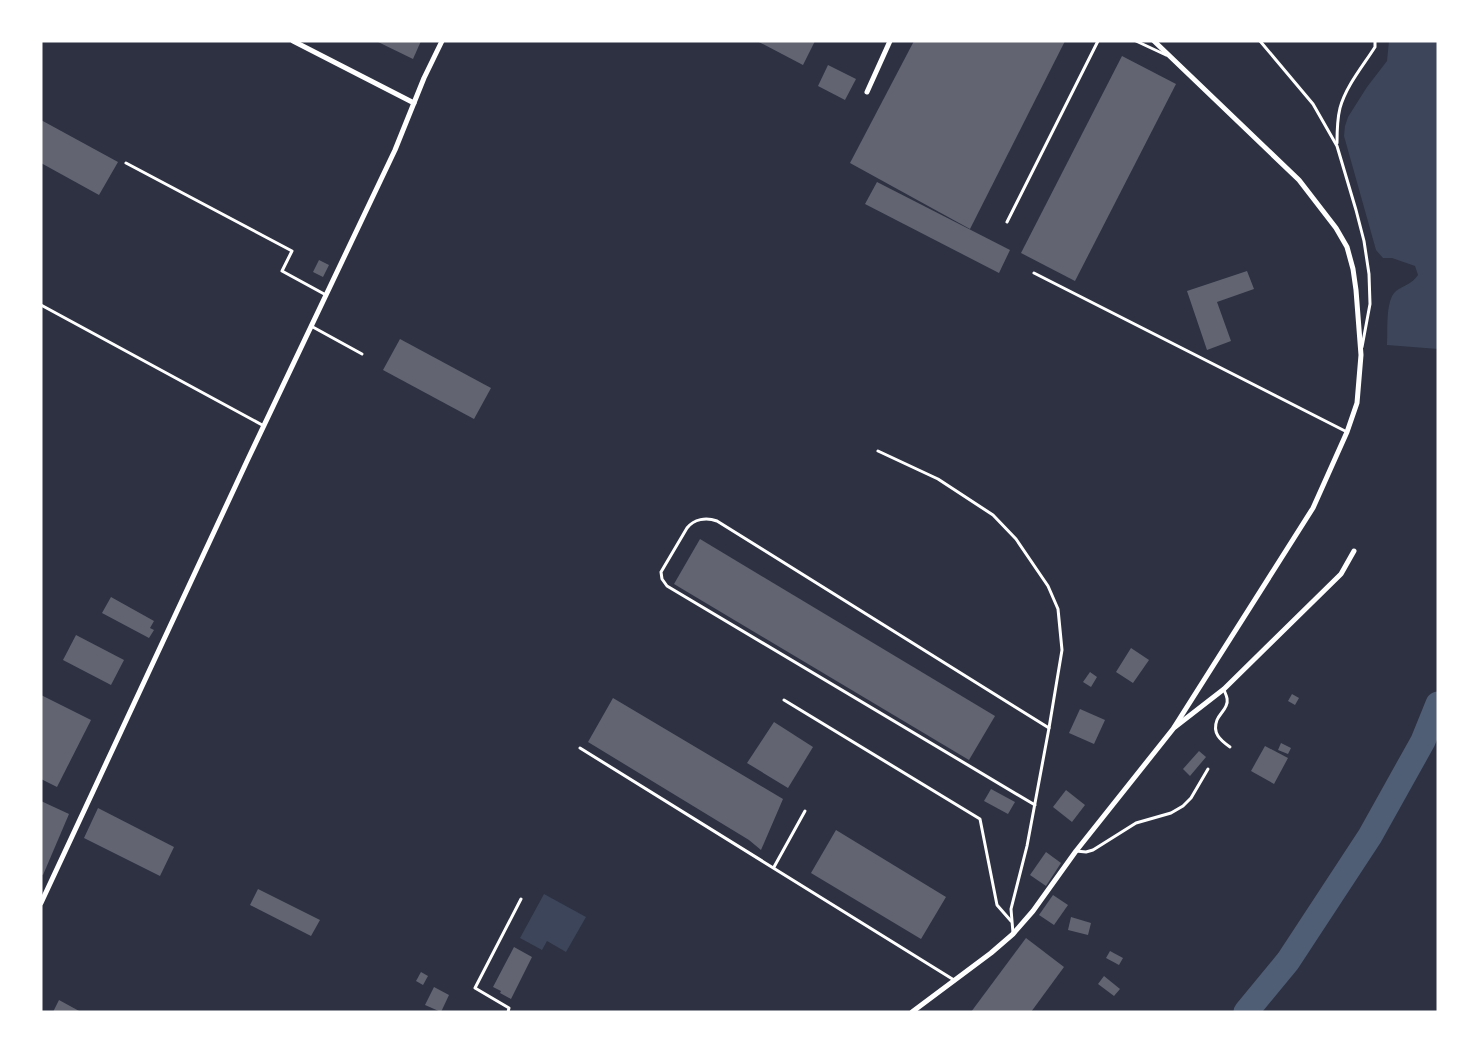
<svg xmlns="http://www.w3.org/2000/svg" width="1479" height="1053" viewBox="0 0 1479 1053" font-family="'Sofia Sans Condensed',sans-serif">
<rect width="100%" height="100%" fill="#2d3142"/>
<g fill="#3c4559">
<path d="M1389 41H1438V349L1387 345C1388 331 1385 300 1396 291 1404 285 1412 284 1418 275L1415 266 1392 258H1383L1376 250 1344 136 1345 126 1348 117 1367 87 1387 61Z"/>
<polygon points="544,894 586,917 566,952 547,941 542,950 520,938"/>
</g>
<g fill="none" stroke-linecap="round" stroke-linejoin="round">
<polyline stroke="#4f5d75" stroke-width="25" points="1246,1012 1288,961 1370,836 1423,741 1438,704"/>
</g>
<g fill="#626471">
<polygon points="376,41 421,41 413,59"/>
<polygon points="757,41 815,41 803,65"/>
<polygon points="914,41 1065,41 970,229 850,163"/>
<polygon points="1122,56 1176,84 1075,281 1021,253"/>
<polygon points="828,65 856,79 845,100 818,86"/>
<polygon points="41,120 118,162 99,195 41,163"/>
<polygon points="877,182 1010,250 999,273 865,204"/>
<polygon points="319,260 329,265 323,277 313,272"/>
<polygon points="1247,271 1254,289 1217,302 1231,341 1207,350 1187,291"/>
<polygon points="400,339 491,388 474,419 383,370"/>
<polygon points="700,539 995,716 969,760 674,584"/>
<polygon points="111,597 154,621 150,628 154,630 149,638 102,613"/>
<polygon points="76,635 124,660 111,685 63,660"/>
<polygon points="1131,648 1149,660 1133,683 1116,672"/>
<polygon points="1090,672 1097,677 1091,687 1083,682"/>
<polygon points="1292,694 1299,698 1295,705 1288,701"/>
<polygon points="41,695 91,720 57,787 41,779"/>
<polygon points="613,698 783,799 761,850 749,840 588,742"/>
<polygon points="1080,709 1105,720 1094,744 1069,733"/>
<polygon points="774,722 813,747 788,788 747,763"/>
<polygon points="1281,743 1291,748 1288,754 1278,750"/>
<polygon points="1265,746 1288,758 1274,784 1251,771"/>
<polygon points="1199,751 1206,757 1190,776 1183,769"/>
<polygon points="991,789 1015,802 1008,814 984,801"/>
<polygon points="1066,790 1085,805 1072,822 1053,807"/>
<polygon points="41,801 69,814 43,875 41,874"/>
<polygon points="98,808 174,847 160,876 84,838"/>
<polygon points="836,830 946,897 921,939 811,873"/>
<polygon points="1046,852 1061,863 1046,886 1030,875"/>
<polygon points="258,889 320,920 311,936 250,905"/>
<polygon points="1053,895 1068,905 1054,925 1039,915"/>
<polygon points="1071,917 1091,923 1088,935 1068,930"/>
<polygon points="1026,938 1064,967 1031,1012 971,1012"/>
<polygon points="514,947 532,957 511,999 500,993 501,991 493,987"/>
<polygon points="1110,951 1123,958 1119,965 1106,958"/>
<polygon points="421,972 428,976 423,985 416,981"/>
<polygon points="1104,976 1120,989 1114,996 1098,984"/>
<polygon points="434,987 449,995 441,1012 425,1005"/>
<polygon points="59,1000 81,1012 53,1012"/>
</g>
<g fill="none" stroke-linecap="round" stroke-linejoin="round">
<g stroke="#fff" stroke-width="3">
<polyline points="1136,41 1166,55"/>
<polyline points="1260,41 1313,104 1337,146 1356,210 1364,241 1369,274 1370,304 1362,347"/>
<path d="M1337 143C1337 132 1337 120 1340 108 1346 86 1363 66 1375 47V41"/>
<polyline points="126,163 292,251 282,271 326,295"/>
<polyline points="1007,222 1098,41"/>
<polyline points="1034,273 1347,432"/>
<polyline points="41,305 264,426"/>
<polyline points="311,326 362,354"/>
<polyline points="878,451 938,479 993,515 1016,539 1048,586 1058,609 1062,650 1049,728"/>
<path d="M1224 690C1226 695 1229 700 1226 706 1224 711 1219 715 1217 720 1212 733 1220 740 1230 747"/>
<polyline points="784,700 980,819 997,905 1011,921"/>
<polyline points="580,748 954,980"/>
<polyline points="1076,851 1086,852 1093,850 1136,823 1171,813 1183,806 1191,798 1208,769"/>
<polyline points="774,867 805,811"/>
<path d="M1013 933 1011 909 1027 846 1049 728 717 521C706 517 694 519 687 528L661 572 662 579 667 586 1035 805"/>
<polyline points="508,1012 509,1008 475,988 521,899"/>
</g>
<g stroke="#fff" stroke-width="5">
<polyline points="293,41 414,103"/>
<polyline points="867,92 890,41"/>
<polyline points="1175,727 1224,689 1341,574 1354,551"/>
<polyline points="41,903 248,459 395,150 424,78 442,41"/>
<polyline points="912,1012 991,953 1013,934 1033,911 1076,851 1173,729 1313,508 1347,432 1357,403 1361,355 1356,290 1353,269 1347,247 1336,228 1299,180 1154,41"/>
</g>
</g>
<rect width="1479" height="1053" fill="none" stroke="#ffffff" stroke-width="85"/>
</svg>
